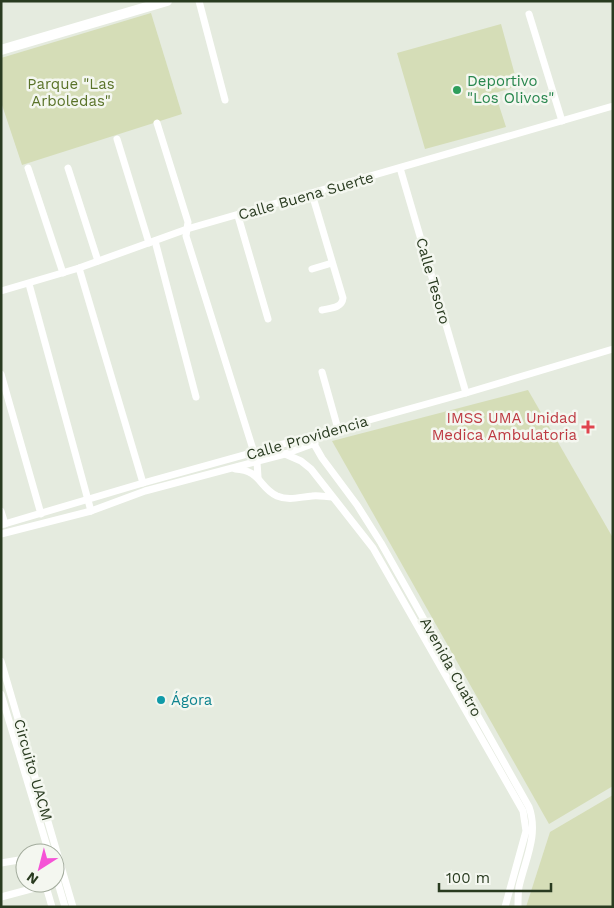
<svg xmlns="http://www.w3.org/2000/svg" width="614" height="908" viewBox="0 0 614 908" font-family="'Work Sans',sans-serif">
<rect width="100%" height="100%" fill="#e5ebdf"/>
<g fill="#d5ddb7">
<polygon points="151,13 182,114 22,165 1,102 1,58"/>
<polygon points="501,24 518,86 495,93 506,127 425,149 397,53"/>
<polygon points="528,390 613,538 613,786 549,824 332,441"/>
<polygon points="613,795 613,907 526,907 550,832"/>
</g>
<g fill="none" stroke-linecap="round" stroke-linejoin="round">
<g stroke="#fff" stroke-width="7">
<polyline points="199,1 225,100"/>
<polyline points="529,14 562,121"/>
<polyline points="157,123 188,222 186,236 257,462 258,477"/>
<polyline points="117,139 149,243"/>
<polyline points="28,168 63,273"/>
<polyline points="68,168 98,261"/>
<polyline points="400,168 466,393"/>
<path d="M312 194 343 298C342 308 331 308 322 310"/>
<polyline points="238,216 268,319"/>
<polyline points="155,241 196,397"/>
<polyline points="79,268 143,483"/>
<polyline points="312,269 332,263"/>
<polyline points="29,284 91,511"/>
<polyline points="1,291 79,268 187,229 613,106"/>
<polyline points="322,372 338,429"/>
<polyline points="1,374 41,514"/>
<path d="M310 437 322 458 357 505 381 543 529 807C539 835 525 860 519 887 518 893 518 900 518 907"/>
<polyline points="285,454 301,461 311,469 373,548 523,811 526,831 505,907"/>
<path d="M235 469C261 470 259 488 277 496 289 501 300 497 312 496 319 495 326 497 332 497"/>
<polyline points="1,511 5,524"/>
<polyline points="1,525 143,483 466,393 613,349"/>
<polyline points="1,534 91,511 145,491 285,454 315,443"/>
<polyline points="1,661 73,907"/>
<polyline points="1,694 49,853"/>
<polyline points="1,863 25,859"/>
<polyline points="55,873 65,907"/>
<polyline points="45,883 52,907"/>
<polyline points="1,897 46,885"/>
</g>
<polyline stroke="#fff" stroke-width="10" points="1,50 167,1"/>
</g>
<circle fill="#2e9e5b" stroke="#f4f7f0" stroke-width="2" cx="457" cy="90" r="5"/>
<path fill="#e0444e" stroke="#f4f7f0" stroke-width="2" d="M585.5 419.5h5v5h5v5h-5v5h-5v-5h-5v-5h5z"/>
<circle fill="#0f9aa8" stroke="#f4f7f0" stroke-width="2" cx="161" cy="700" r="5"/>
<g text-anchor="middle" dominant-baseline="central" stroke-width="5" stroke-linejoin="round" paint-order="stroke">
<g font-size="15" fill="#27864d" stroke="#f4f7f0" text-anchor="start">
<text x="467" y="81">Deportivo<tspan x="467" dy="17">"Los Olivos"</tspan></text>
</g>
<g font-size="15" fill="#5a7329" stroke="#f4f7f0">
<text x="71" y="84">Parque "Las<tspan x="71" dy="17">Arboledas"</tspan></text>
</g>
<g font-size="15" fill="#293b20" stroke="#f4f7f0">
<text transform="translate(306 196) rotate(-16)">Calle Buena Suerte</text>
<text transform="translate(433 281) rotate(74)">Calle Tesoro</text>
<text transform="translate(307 438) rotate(-16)">Calle Providencia</text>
<text transform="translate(451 667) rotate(61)">Avenida Cuatro</text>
<text transform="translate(33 770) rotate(74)">Circuito UACM</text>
</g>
<g font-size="15" fill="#be3a42" stroke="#f4f7f0" text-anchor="end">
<text x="577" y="418">IMSS UMA Unidad<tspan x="577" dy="17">Medica Ambulatoria</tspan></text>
</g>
<g font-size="15" fill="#0d838f" stroke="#f4f7f0" text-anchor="start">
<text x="171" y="700">Ágora</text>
</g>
</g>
<rect width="614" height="908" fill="none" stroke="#293b20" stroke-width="5"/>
<g transform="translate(40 868) rotate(216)"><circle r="24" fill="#f4f7f0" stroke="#a3ac9d"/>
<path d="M0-4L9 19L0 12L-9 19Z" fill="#f553d6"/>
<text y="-8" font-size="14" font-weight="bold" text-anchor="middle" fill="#293b20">N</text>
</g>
<path d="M439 883v8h112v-8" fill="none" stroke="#293b20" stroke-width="2.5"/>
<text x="446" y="883" font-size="15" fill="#293b20" stroke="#f4f7f0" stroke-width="4" paint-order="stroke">100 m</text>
</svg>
